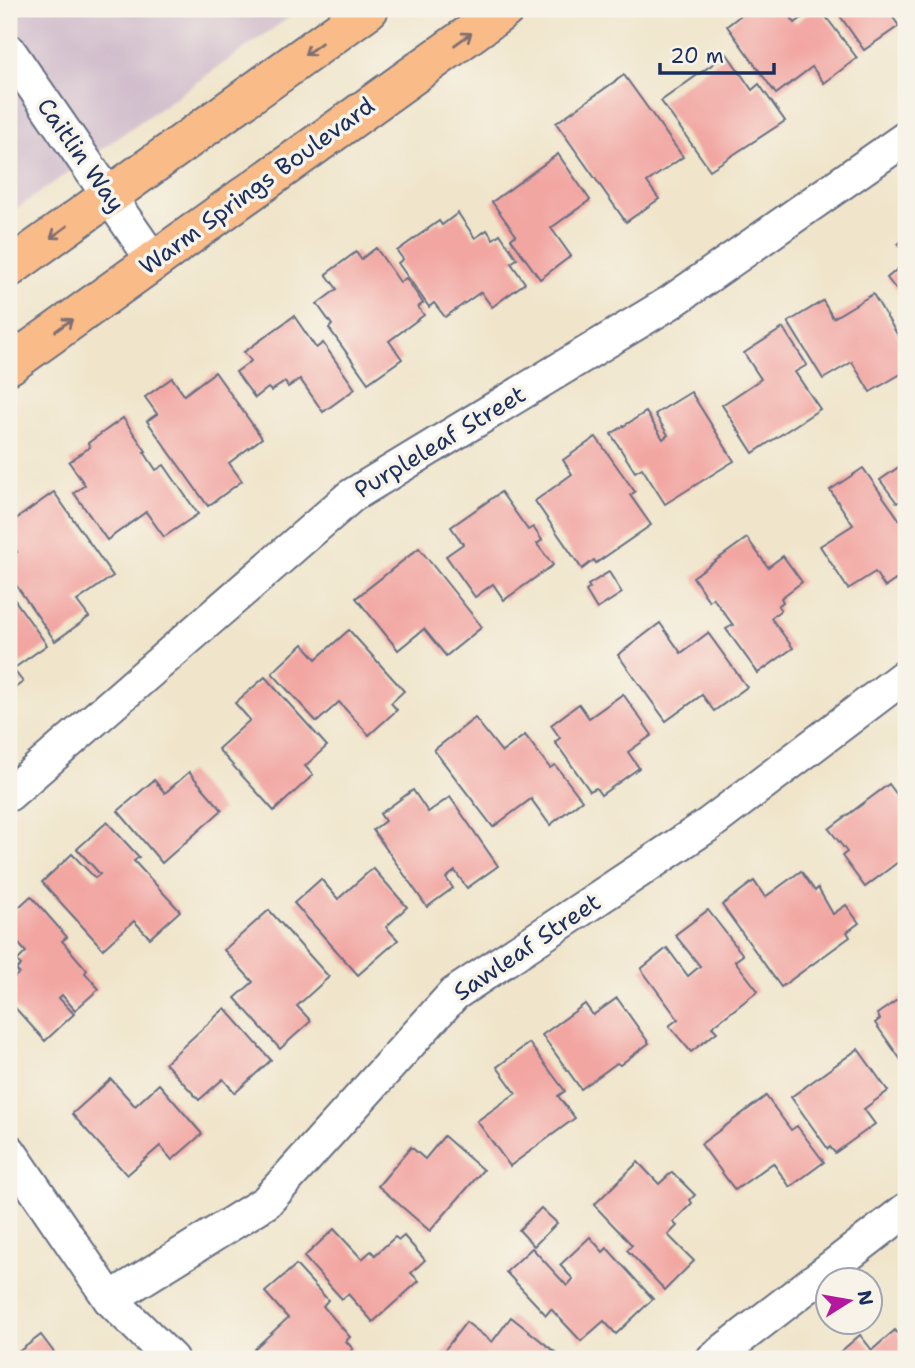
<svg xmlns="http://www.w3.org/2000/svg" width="915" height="1368" viewBox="0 0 915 1368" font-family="'Shantell Sans',sans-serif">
<rect width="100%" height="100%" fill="#f7f3e8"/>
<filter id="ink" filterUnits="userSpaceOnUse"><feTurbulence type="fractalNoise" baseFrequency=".0143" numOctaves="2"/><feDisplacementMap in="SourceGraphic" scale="14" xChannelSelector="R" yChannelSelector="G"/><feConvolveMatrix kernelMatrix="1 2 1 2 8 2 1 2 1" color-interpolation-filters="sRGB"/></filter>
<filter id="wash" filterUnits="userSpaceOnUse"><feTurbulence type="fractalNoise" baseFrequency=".00686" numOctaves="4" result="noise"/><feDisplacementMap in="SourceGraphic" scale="28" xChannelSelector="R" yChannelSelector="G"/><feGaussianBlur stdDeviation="1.57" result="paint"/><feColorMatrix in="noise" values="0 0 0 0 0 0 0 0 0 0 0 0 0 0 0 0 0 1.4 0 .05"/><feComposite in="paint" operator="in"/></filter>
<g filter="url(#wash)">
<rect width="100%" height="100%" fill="#f0e5cb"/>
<polygon fill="#d1bdcc" points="9,9 301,9 9,214"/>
<g id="blocks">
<g fill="#f2a6a2">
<polygon points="737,9 785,9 795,23 814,9 820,9 857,58 824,83 812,67 776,94 727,26 741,15"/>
<polygon points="844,9 887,9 899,26 864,50 838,13"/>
<polygon points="727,54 752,90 759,84 785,121 710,170 661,101"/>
<polygon points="624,75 683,157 647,182 659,199 626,222 556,123"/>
<polygon points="558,154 590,200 551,228 571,256 540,279 511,239 516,235 492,202"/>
<polygon points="458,213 475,238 487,230 493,239 500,234 517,259 511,263 525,283 492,307 481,292 445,317 434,303 429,307 398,263 403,259 397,251 439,221 442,225"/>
<polygon points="906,237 906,254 898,244"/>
<polygon points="376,248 400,282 406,278 423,303 418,307 424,315 389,341 402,359 368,383 329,328 332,325 317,304 337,289 326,274 356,252 361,259"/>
<polygon points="906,262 906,302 887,278"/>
<polygon points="873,294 906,349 906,371 870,392 852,362 823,379 788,322 823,301 833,318"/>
<polygon points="294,316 316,348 323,343 355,389 323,412 300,379 288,387 285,382 271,391 268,388 255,398 236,372 251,361 244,352"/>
<polygon points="783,328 807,365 795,372 820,409 753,453 722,405 761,379 744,353"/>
<polygon points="215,372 262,438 229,463 242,481 208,506 147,421 157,414 145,397 172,378 184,395"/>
<polygon points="691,392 734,461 665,504 642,468 635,472 611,434 646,412 663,439 668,435 655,414"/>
<polygon points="123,418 146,451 144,452 156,470 164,465 198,514 164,537 146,512 107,540 74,493 85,485 69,462 90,447 88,443"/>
<polygon points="596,437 635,492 630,495 651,525 596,563 594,560 582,569 535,501 572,474 563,460"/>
<polygon points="906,462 906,497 897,503 880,480"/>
<polygon points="863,468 906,529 906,573 885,587 875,572 848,589 820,546 853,525 830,490"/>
<polygon points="54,492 113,576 77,601 89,617 55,641 9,575 9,557 17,552 9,539 9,524"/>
<polygon points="501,492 528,530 533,527 542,540 537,544 553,565 504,600 493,584 475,597 446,556 463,544 451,527"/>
<polygon points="747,538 768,567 783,556 802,582 781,598 783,602 778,606 781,610 771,618 793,648 758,673 726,629 733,625 713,598 709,601 693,577"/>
<polygon points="419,548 482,627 446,656 424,629 398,650 356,598"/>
<polygon points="609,572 622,593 597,609 586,591 590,588 588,585"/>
<polygon points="9,592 47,645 13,669 23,682 9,692"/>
<polygon points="660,623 681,653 708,633 747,687 714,711 702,695 666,721 618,655"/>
<polygon points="349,630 404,691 391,703 397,710 369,735 339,702 317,722 272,673 303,644 316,659"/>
<polygon points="265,677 327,746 305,766 313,775 274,811 218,749 250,720 235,703"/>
<polygon points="623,694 652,735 628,752 639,768 601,795 596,788 590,791 555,742 560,738 551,725 579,704 589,718"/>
<polygon points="475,718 502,752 525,735 550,768 555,765 582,800 550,825 531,799 493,827 434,750"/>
<polygon points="189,772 222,810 162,863 118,811 154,780 165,793"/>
<polygon points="889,784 906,807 906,856 865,887 842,856 847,852 829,829"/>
<polygon points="413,790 428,812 450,797 498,866 467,888 455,871 446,878 453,888 427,907 373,830 385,821 380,814"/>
<polygon points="107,822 139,857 134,861 180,911 150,938 134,921 103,949 42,882 72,854 95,878 100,874 77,849"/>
<polygon points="373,868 407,907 386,927 398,940 358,975 294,903 321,879 338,899"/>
<polygon points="801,871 815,891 818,888 833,914 846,905 859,923 847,932 850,937 781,987 722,905 754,881 765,897"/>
<polygon points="31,896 67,937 62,941 87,970 85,973 99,989 75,1010 62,995 59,998 74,1014 45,1041 9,1001 9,982 19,973 16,970 21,965 17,961 26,952 9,933 9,916"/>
<polygon points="269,910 329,977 297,1006 311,1021 280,1049 235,998 253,982 224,950"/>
<polygon points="708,910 743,955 735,961 758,991 712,1027 717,1032 691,1052 669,1026 678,1019 641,969 667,948 688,976 700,966 675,935"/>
<polygon points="906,994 906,1067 875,1023 880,1019 877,1014"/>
<polygon points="617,998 649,1043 620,1065 617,1063 581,1089 542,1035 585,1004 593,1015"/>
<polygon points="225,1008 271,1060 235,1093 223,1079 199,1100 165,1063"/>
<polygon points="529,1043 565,1091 558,1096 575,1118 510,1166 477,1121 516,1093 497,1067"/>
<polygon points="858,1049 888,1091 864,1109 875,1124 835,1153 830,1147 828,1149 791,1097"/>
<polygon points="111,1079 135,1106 159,1084 202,1134 172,1160 160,1146 127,1175 72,1114"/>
<polygon points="766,1096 791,1130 797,1126 824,1162 790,1187 773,1163 735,1190 701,1144"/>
<polygon points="444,1136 483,1170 430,1231 378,1186 411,1147 425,1159"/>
<polygon points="638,1162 659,1184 672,1172 695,1195 690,1200 692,1203 673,1222 677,1226 668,1235 694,1261 665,1290 627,1250 632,1245 594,1205"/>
<polygon points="541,1208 557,1223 534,1246 519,1230"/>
<polygon points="334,1229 362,1259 371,1251 375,1255 395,1237 399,1240 404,1236 425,1260 411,1273 419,1281 373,1322 348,1294 342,1299 304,1257"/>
<polygon points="590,1237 603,1252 607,1248 653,1299 616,1334 604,1321 581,1341 551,1309 546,1315 506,1272 532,1248 567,1286 573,1279 560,1265"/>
<polygon points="296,1265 328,1300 323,1306 350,1337 346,1341 353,1349 342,1359 339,1359 333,1353 326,1359 263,1359 254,1349 288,1318 265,1292"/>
<polygon points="511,1317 555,1352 549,1359 438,1359 466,1322 492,1342"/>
<polygon points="895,1330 906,1343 906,1359 832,1359 860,1335 872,1350"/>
<polygon points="41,1335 59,1359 9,1359"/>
</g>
</g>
</g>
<g filter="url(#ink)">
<use href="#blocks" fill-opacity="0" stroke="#666f84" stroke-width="2"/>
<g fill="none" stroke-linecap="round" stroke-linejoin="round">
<defs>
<g id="minor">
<polyline points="9,51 153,260"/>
<polyline points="9,794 351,496 671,302 906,138"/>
<polyline points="9,1151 110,1299 171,1359"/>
<polyline points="110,1299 266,1202 454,994 708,825 906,675"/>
<polyline points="713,1359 906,1210"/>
</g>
<g id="primary">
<polyline points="9,268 369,9"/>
<polyline points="9,365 505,9"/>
</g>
</defs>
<use href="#minor" stroke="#666f84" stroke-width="37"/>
<use href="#primary" stroke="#666f84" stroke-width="42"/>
<use href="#minor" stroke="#fff" stroke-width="33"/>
<use href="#primary" stroke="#f9bc89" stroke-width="38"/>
</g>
<defs><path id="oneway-shaft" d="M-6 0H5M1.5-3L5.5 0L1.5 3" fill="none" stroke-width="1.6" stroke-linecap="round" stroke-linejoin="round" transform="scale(1.75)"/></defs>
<g stroke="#7f6e71">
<use href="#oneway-shaft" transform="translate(463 39) rotate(-36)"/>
<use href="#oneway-shaft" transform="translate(313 49) rotate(144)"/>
<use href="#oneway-shaft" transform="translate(59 232) rotate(144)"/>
<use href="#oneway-shaft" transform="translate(64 325) rotate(-36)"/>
</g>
</g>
<g text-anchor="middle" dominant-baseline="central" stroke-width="7" stroke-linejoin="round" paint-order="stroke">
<g font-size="24" fill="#1b2f5e" stroke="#f7f3e8">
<text transform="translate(81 155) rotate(55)">Caitlin Way</text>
<text transform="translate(257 186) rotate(-36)">Warm Springs Boulevard</text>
<text transform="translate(440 442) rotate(-31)">Purpleleaf Street</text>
<text transform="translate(527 947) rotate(-34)">Sawleaf Street</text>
</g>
</g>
<rect width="915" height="1368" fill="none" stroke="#f7f3e8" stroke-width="35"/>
<g transform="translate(849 1301) rotate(79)"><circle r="33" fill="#f7f3e8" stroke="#9fa5b1" stroke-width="2"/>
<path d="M0-5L12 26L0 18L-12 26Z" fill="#b5179e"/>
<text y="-10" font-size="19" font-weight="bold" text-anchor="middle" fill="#1b2f5e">N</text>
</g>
<path d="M660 63v10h114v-10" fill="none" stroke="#1b2f5e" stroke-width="3.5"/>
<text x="670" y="63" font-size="21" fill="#1b2f5e" stroke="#f7f3e8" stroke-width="5" paint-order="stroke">20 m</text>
</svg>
